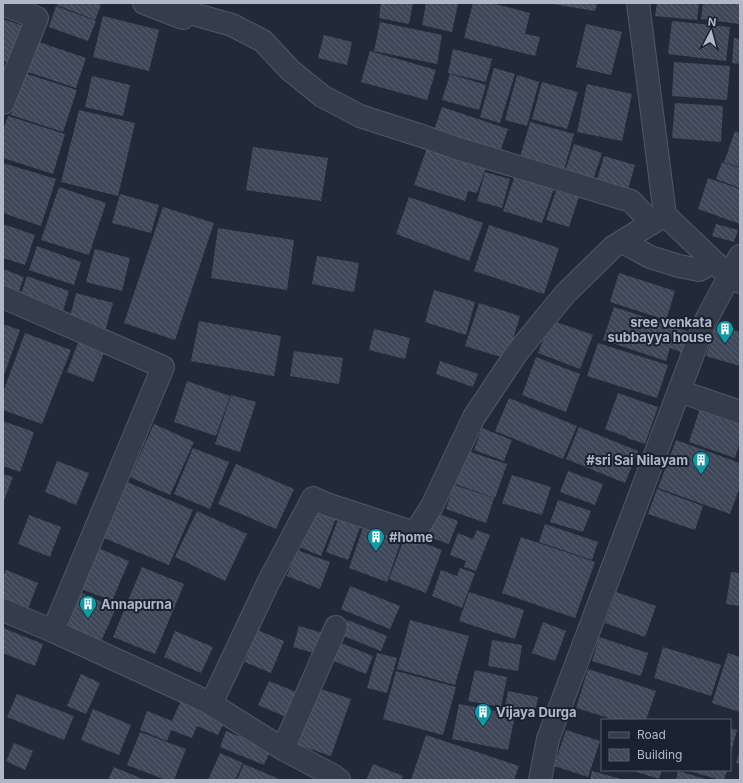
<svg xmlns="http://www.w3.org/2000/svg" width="743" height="783" viewBox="0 0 743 783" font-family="Inter,sans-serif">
<defs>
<pattern id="building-back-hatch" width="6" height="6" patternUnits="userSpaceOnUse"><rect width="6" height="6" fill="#3e4859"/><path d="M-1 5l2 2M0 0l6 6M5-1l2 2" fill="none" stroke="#58606f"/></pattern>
</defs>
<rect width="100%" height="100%" fill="#222a3a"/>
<g fill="url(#building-back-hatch)">
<polygon points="58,3 96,3 101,5 95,20 57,5"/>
<polygon points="381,3 413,3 409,24 379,18"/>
<polygon points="426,3 458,4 452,32 422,25"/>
<polygon points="473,3 491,3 530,13 525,34 540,37 535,56 464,38"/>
<polygon points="553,3 597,3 595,11 553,4"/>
<polygon points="657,3 699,3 697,20 655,16"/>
<polygon points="703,3 740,3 740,24 701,19"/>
<polygon points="56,6 96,21 88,41 49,27"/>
<polygon points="103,16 159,30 149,71 93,57"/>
<polygon points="3,19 23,26 10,63 3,61"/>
<polygon points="672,21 730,27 726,61 668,54"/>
<polygon points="380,22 442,35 437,64 374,51"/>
<polygon points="586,24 622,32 611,75 576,67"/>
<polygon points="324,35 352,42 347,65 318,58"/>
<polygon points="734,38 740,39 740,64 732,63"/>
<polygon points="39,42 86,58 76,88 28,72"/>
<polygon points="453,49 492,59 486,82 448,73"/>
<polygon points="370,51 436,70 427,100 361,82"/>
<polygon points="674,62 730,66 727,100 672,96"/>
<polygon points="494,68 515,74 500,123 480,117"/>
<polygon points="24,73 77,90 63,132 11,115"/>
<polygon points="450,74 486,85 479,110 442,100"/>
<polygon points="517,75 539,82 527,126 505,120"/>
<polygon points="92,76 130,85 123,116 85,107"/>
<polygon points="542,82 578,92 567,129 532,119"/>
<polygon points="587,84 632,94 622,141 577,132"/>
<polygon points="675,103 723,106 721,142 672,138"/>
<polygon points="442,107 508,129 499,155 433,133"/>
<polygon points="79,110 135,123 118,196 61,182"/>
<polygon points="8,116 65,134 53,174 3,158 3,130"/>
<polygon points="530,122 574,134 564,170 520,157"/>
<polygon points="735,131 740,133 740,167 724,162"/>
<polygon points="574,144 602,153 593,180 565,171"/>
<polygon points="428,145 487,165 477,193 468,191 465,201 414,185"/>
<polygon points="253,147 328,158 321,201 246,190"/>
<polygon points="604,156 635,165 626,196 595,186"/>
<polygon points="722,162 740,168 740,188 716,179"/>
<polygon points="3,163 56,179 41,226 3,213"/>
<polygon points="485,172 510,179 502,208 477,201"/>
<polygon points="515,175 554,188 542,223 503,211"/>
<polygon points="708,178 740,189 740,224 698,209"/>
<polygon points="59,187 106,203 89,255 41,240"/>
<polygon points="556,191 579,197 569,227 546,220"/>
<polygon points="120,194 159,205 151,233 112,223"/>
<polygon points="409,197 483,223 469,261 396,234"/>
<polygon points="163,207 214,223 175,340 124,323"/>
<polygon points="3,224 35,235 25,265 3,258"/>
<polygon points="716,224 738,230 734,242 712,236"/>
<polygon points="489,225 559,248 544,294 474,271"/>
<polygon points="218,228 294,240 287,290 211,278"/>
<polygon points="37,246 81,262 74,285 29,270"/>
<polygon points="95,249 130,258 122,291 86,282"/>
<polygon points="317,256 359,263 354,292 312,284"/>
<polygon points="3,269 24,277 17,297 3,292"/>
<polygon points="619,273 675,291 666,320 610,302"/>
<polygon points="27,276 69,291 62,314 19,300"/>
<polygon points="434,290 475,302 466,335 425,322"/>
<polygon points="76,293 113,303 105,331 69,321"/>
<polygon points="479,303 520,316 507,359 465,346"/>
<polygon points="614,307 690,332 683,353 670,348 666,361 603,340"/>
<polygon points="551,320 593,335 580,369 538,353"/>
<polygon points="199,321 281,336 274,376 191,361"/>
<polygon points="3,324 20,330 3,378"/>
<polygon points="716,324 740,332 740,366 706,356"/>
<polygon points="374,329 410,338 405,359 369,350"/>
<polygon points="25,333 71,350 42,424 3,410 3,392"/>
<polygon points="79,340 105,350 93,382 67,372"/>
<polygon points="598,343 668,365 657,398 587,376"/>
<polygon points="294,351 343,358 339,384 290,376"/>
<polygon points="536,357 580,374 566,412 522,395"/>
<polygon points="440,361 478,374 473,387 436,374"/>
<polygon points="187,381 230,396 216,436 174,422"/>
<polygon points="618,393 658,407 645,444 627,438 638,410 627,437 605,429"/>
<polygon points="231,395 256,402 240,452 215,444"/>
<polygon points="509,398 577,426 563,459 495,431"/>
<polygon points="701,405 740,418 740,442 735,458 689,442"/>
<polygon points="3,421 34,432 20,472 3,466"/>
<polygon points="154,424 194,442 170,495 130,477"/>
<polygon points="579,427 638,451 625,483 566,459"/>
<polygon points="482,428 512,440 504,461 474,450"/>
<polygon points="676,440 740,463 740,487 730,514 658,488"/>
<polygon points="193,448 229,462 210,509 174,494"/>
<polygon points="467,451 507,464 495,498 455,484"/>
<polygon points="57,461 89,473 76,505 45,492"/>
<polygon points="236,464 294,489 276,529 218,504"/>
<polygon points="568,471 603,484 595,505 560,492"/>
<polygon points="3,474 13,477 3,503"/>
<polygon points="512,475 551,487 542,515 502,503"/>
<polygon points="127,482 193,510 169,565 104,538"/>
<polygon points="454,485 494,498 486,523 446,509"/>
<polygon points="657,489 703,506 695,530 648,514"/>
<polygon points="558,500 591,511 583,532 550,522"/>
<polygon points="314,504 338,513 321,556 297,546"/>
<polygon points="197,511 247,534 225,581 175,557"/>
<polygon points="434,512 458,521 449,544 426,536"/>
<polygon points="340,514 362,522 348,560 326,552"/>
<polygon points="29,515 61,527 50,557 18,544"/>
<polygon points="365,522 403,535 387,582 349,568"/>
<polygon points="545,524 598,542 592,560 539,542"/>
<polygon points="477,530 490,535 476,571 464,567 466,561 450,555 458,533 473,539"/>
<polygon points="405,536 442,550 426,593 389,579"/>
<polygon points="521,537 595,562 575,618 502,593"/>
<polygon points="96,547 129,561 112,601 79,588"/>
<polygon points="297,550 330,562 320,589 287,576"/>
<polygon points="142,567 184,584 155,654 113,637"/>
<polygon points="460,568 475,573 462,608 432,596 441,570 457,576"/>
<polygon points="6,570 38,583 26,614 3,604 3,577"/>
<polygon points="731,572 740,573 740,606 726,604"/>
<polygon points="350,586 400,606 390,629 341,609"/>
<polygon points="77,591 116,608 98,648 59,630"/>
<polygon points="469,592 524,610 515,639 459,621"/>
<polygon points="616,592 656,606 645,637 605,623"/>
<polygon points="348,620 387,636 381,651 341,635"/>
<polygon points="410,620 469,636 455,685 397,669"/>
<polygon points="543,622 566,631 555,661 532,653"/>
<polygon points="299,626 323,633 317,654 293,647"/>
<polygon points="3,628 43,644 35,666 3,653"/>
<polygon points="257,630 284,641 271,673 245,662"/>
<polygon points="175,631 213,647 201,673 164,657"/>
<polygon points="599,637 648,653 641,676 592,661"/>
<polygon points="492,640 522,645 518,671 488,666"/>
<polygon points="336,641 373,656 366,674 329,659"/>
<polygon points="663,647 721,665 711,696 654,678"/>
<polygon points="377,653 397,658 387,693 367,688"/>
<polygon points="728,653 740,657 740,712 712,703"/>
<polygon points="588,669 656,691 646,720 615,720 576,708"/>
<polygon points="475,670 507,677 501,707 468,701"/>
<polygon points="396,671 456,687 443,735 383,719"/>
<polygon points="81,674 100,683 86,714 67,706"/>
<polygon points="269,681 301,694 291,719 258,705"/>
<polygon points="318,688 351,699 331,756 298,745"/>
<polygon points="508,691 538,697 534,717 504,712"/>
<polygon points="17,694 74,716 64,740 7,717"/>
<polygon points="182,698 227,716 218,735 197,726 192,738 171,730 167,741 140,730 147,711 172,721"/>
<polygon points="459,704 515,715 508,750 452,739"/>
<polygon points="93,709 131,725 119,755 81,740"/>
<polygon points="730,728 737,730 730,756"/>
<polygon points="566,730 600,741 588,777 554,766"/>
<polygon points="226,731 271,749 264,765 220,747"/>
<polygon points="140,732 186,749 174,780 166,780 127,765"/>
<polygon points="426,735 519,766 514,780 411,780"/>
<polygon points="14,743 33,751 25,770 6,761"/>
<polygon points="740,751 740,764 736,763"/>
<polygon points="220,753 243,763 235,780 208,780"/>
<polygon points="244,764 279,779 278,780 237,780"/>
<polygon points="373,764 403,776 401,780 366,780"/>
<polygon points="114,767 145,780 108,780"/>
<polygon points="630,770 662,770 659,779"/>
<polygon points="686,770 727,770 724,780 720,780"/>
<polygon points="592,771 625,780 590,780"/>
<polygon points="678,771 709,780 676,780"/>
</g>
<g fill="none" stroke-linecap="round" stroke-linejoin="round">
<defs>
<g id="minor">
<polyline points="144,3 183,18 189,4"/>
<polyline points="638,3 665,215 729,276 740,282"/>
<polyline points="3,4 37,18 3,103"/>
<polyline points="186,12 232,25 263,41 290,70 322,96 360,116 422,136 456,148 631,201 652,223"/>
<polyline points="623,242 650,257 679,266 699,270 713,262"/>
<polyline points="3,297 163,367 53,631"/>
<polyline points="679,391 740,412"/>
<polyline points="3,610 53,631 149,675 195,696 211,704 283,749 334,776 339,780"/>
<polyline points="211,704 268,583 313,498 326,504 415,533 432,506 474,417 516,354 565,294 613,247 665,215"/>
<polyline points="283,749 336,627"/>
<polyline points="540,780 548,739 705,322 740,256"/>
</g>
</defs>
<use href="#minor" stroke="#515765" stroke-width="24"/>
<use href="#minor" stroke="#363d4a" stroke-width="22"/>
</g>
<defs>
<symbol id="building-pin" viewBox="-11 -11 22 30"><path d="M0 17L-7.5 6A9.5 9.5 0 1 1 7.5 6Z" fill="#0f9aa8" stroke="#1b222f"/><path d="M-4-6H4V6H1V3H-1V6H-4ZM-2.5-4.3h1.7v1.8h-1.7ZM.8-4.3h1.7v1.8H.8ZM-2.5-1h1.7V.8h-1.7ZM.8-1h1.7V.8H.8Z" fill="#fff"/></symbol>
</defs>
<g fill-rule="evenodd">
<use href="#building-pin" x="715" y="319" width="20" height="27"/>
<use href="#building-pin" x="691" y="450" width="20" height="27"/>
<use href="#building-pin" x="366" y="527" width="20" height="27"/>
<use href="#building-pin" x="78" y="594" width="20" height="27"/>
<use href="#building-pin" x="473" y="702" width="20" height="27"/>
</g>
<g text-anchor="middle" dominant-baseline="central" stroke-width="4" stroke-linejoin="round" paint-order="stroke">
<g font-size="13" font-weight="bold" fill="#b1b7c6" stroke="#1b222f" text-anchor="start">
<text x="712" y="322" text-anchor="end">sree venkata<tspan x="712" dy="15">subbayya house</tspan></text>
<text x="688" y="460" text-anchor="end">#sri Sai Nilayam</text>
<text x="389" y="537">#home</text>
<text x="101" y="604">Annapurna</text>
<text x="496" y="712">Vijaya Durga</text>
</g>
</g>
<rect width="743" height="783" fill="none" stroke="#b1b7c6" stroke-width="8"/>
<rect x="601" y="719" width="130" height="52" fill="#1b222f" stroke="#575e6b"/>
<rect x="609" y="732" width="20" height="6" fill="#363d4a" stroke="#575e6b"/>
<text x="637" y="739" font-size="12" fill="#b1b7c6">Road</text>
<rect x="609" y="749" width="20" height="12" fill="url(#building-back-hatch)" stroke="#575e6b"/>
<text x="637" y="759" font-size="12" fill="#b1b7c6">Building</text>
<g transform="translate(711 32) rotate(6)" stroke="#1b222f" stroke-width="3" paint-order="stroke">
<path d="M0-3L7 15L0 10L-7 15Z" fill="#b1b7c6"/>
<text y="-6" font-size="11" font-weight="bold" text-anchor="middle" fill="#b1b7c6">N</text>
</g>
</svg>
